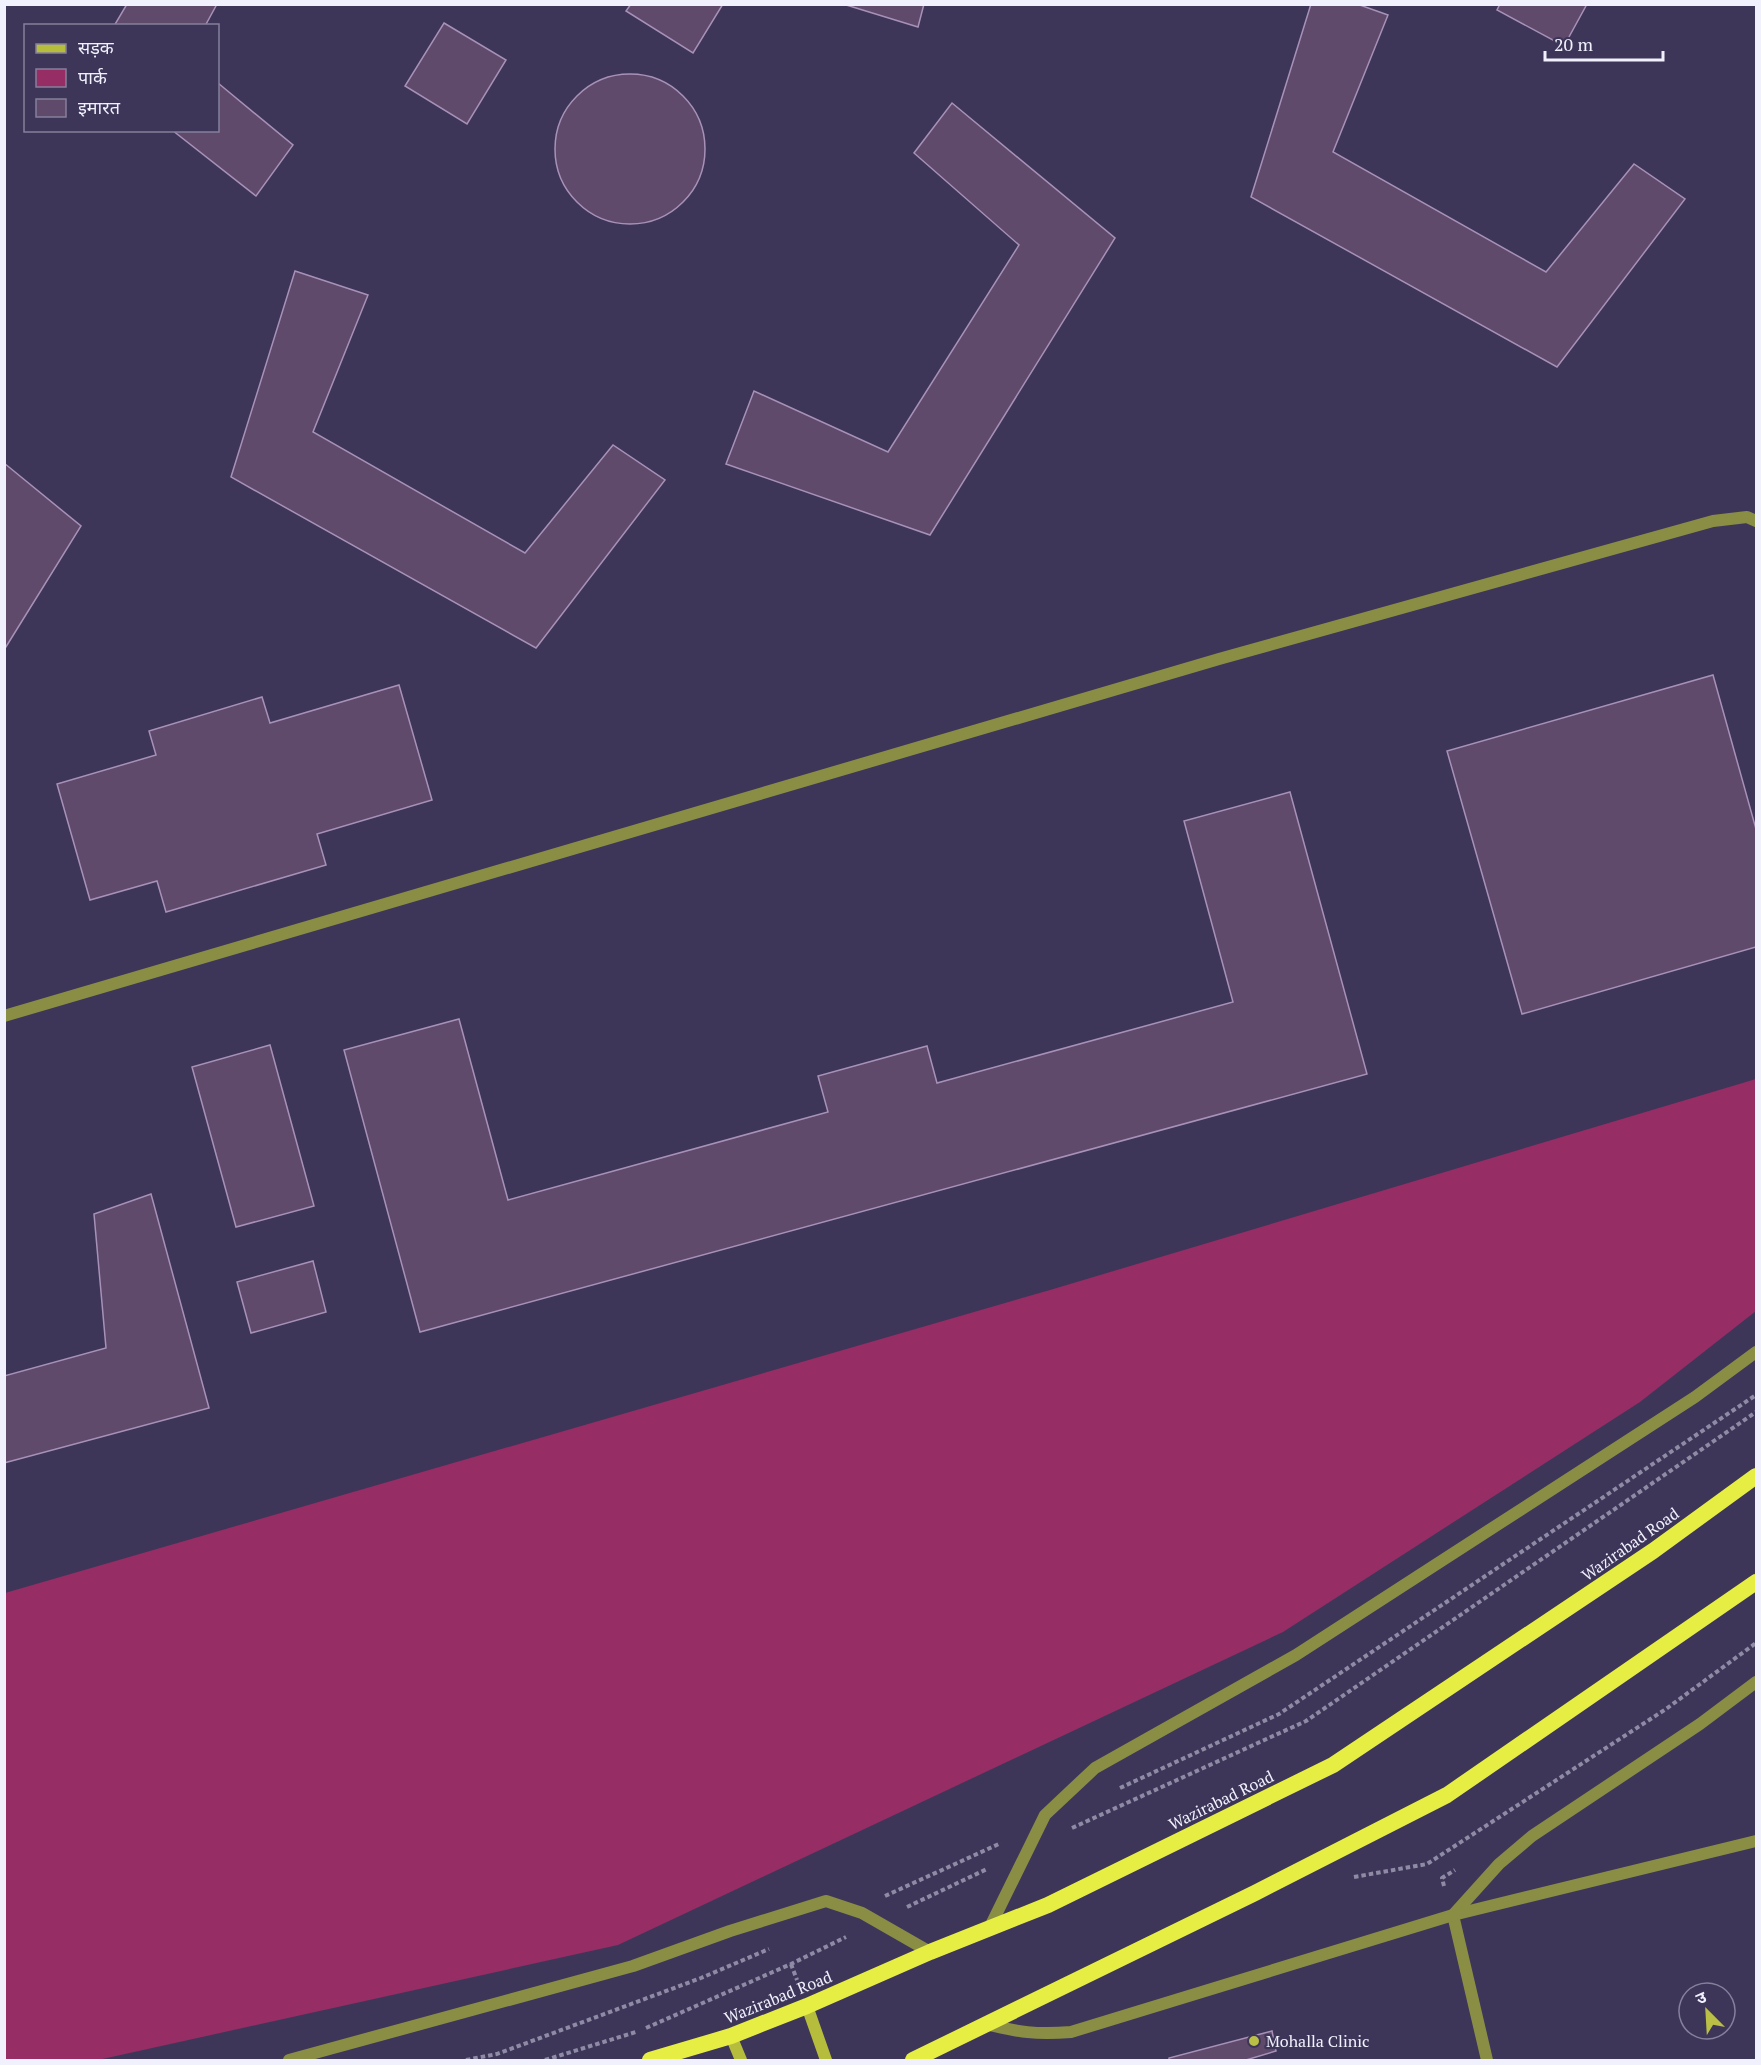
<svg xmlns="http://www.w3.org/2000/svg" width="1761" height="2065" viewBox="0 0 1761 2065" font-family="'PT Serif','Noto Sans Devanagari',serif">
<rect width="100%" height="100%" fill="#3d3659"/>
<polygon fill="#962d64" points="1756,1079 1756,1311 1640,1402 1283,1632 618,1945 98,2060 5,2060 5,1593 1050,1290"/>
<g fill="#5f4a6c" stroke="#a891b7" stroke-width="1.5">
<polygon points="127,4 217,4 205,26 114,26"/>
<polygon points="631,4 723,4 693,53 626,11"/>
<polygon points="843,4 924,4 918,27"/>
<polygon points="1311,4 1357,4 1388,15 1333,152 1546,272 1634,164 1685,199 1557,367 1251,197"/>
<polygon points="1500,4 1587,4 1564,46 1497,10"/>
<polygon points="444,23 506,60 467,124 405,86"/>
<circle cx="630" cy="149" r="75"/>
<polygon points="218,83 293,145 256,196 172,130 218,130"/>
<polygon points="952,103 1115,238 930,535 726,464 754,391 888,452 1019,245 914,153"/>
<polygon points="295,271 368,295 313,432 525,553 613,445 665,480 536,648 231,477"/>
<polygon points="4,463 81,526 4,650"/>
<polygon points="1713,675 1756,829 1756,947 1522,1014 1447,751"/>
<polygon points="399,685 432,800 317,834 326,865 166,912 157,881 90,900 57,784 156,755 149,731 262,697 270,723"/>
<polygon points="1290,792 1367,1074 420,1332 344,1050 459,1019 508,1200 828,1112 818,1076 927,1046 937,1083 1233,1002 1184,821"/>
<polygon points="270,1045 314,1206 236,1227 192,1067"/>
<polygon points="151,1194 209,1408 4,1463 4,1376 106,1348 94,1214"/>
<polygon points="313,1261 326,1312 251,1333 237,1282"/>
<polygon points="1272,2031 1276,2051 1246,2060 1169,2060 1169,2058"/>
</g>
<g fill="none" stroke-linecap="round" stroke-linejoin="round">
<g stroke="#8f8ba4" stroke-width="4" stroke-dasharray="4.5 3" stroke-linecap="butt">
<polyline points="1120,1788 1279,1714 1756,1395"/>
<polyline points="1072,1828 1306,1721 1756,1412"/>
<polyline points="1354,1877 1427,1864 1666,1709 1756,1643"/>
<polyline points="1444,1886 1442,1878 1455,1870"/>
<polyline points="885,1896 1001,1843"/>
<polyline points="907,1907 987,1869"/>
<polyline points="791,1964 797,1980"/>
<polyline points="646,2028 791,1964 846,1937"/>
<polyline points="466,2060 497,2054 701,1978 769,1949"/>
<polyline points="545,2060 636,2032"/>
</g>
<polyline stroke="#8a8e44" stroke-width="12" points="4,1016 1219,659 1713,521 1747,517 1756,521"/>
<polyline stroke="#8a8e44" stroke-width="12" points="1453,1915 1487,2060"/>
<g stroke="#8a8e44" stroke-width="12">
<polyline points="1453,1915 1499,1864 1532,1836 1700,1724 1756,1682"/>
<polyline points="989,1929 1045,1815 1095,1768 1296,1655 1695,1397 1756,1352"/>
<path d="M985 2024C1019 2032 1036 2035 1071 2032L1453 1915 1756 1841"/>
<polyline points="289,2060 633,1966 730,1931 826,1901 862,1913 930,1952"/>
</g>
<g stroke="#b6bc3b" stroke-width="12">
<polyline points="807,2006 826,2060"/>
<polyline points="731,2036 741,2060"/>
</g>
<g stroke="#e6ee44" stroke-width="16">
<polyline points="650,2060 731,2036 807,2006 930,1952 1048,1905 1333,1765 1653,1551 1756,1476"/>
<polyline points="913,2060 1255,1893 1447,1795 1756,1582"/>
</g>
</g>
<circle fill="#bac045" stroke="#3d3659" stroke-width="2" cx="1254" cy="2041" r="6"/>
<g text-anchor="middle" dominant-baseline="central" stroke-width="4.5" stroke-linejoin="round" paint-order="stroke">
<g font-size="16" fill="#f1f0fd" stroke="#3d3659">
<text transform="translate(1630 1544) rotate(-35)">Wazirabad Road</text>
<text transform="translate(1221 1800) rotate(-26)">Wazirabad Road</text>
<text transform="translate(778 1997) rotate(-22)">Wazirabad Road</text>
</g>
<g font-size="16" fill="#f1f0fd" stroke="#3d3659" text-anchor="start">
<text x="1266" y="2041">Mohalla Clinic</text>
</g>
</g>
<rect width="1761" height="2065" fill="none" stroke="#f1f0fd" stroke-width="12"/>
<rect x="24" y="24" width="195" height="108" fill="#3d3659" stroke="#85809b" stroke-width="1.5"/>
<rect x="36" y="44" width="30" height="9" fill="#b6bc3b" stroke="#85809b" stroke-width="1.5"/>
<text x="78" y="54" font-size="18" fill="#f1f0fd">सड़क</text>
<rect x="36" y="69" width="30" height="18" fill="#962d64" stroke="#85809b" stroke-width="1.5"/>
<text x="78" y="84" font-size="18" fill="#f1f0fd">पार्क</text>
<rect x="36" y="99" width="30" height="18" fill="#5f4a6c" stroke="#85809b" stroke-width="1.5"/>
<text x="78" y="114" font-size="18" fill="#f1f0fd">इमारत</text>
<g transform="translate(1707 2011) rotate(336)"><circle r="28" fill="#3d3659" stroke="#85809b" stroke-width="1.5"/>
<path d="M0-4.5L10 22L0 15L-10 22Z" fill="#bac045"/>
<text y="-9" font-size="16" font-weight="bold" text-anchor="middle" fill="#f1f0fd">उ</text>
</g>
<path d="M1545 51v9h118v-9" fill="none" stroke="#f1f0fd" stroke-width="3"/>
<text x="1554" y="51" font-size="18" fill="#f1f0fd" stroke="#3d3659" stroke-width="4.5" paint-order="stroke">20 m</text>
</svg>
